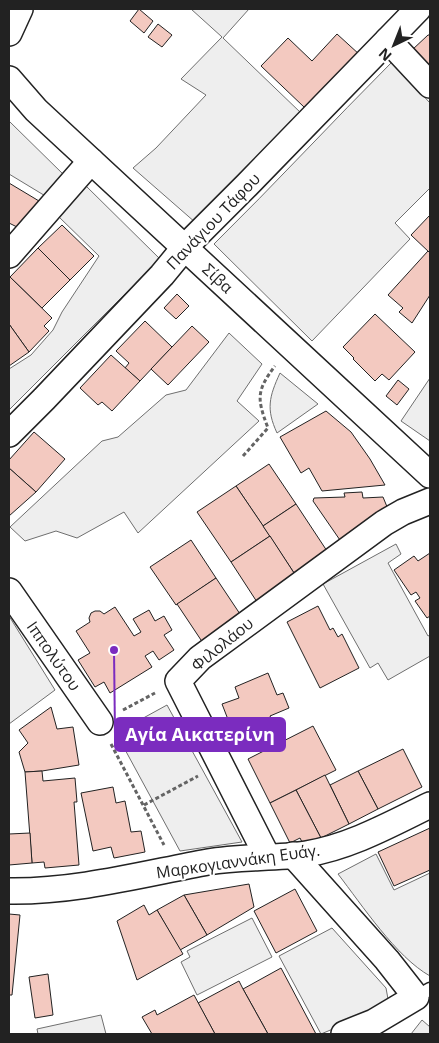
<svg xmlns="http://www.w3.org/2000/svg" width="439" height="1043" viewBox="0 0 439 1043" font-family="'Open Sans',sans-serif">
<rect width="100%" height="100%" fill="#fff"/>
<g fill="#eee" stroke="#6f6f6f">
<polygon points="191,9 249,9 223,38 301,113 196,223 133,168 156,148 206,95 181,79 222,37"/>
<path d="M392 62 430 103V188L395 223 410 239 312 341 214 244C275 184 332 122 392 62Z"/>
<polygon points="9,121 65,176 47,197 9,174"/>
<polygon points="84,184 160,259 9,410 9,369 31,355 53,330 62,312 99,256 58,216"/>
<polygon points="229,333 262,364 237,401 259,421 138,533 124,512 77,538 56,531 25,541 10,527 102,441 118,437 166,395 186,390"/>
<path d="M280 373 318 404 277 433C266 409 269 397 280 373Z"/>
<polygon points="430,378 430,441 401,421"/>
<polygon points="396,544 401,554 388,563 428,636 430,635 430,656 388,680 378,663 370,668 323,584"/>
<polygon points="9,616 55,690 9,724"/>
<polygon points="167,705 242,842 180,851 116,733"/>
<path d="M376 854 394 890 430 873V976C396 957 362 905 338 874Z"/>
<polygon points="252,918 272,957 197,995 181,962 190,957 187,951"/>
<polygon points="332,928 386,988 388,999 366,1015 321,1034 279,956"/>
<polygon points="101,1015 106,1034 38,1034 37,1029"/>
<polygon points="422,1020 430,1027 430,1034 411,1034"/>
</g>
<g fill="#f3c9c0" stroke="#222">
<polygon points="139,9 153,21 144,33 130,21"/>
<polygon points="158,24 172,35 162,47 148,37"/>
<polygon points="337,34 360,55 325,92 322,89 304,107 261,66 288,38 312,61"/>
<polygon points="428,35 430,35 430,74 412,50"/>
<polygon points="9,183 39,201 19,235 17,227 9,223"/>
<polygon points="430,215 430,253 411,235"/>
<polygon points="62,225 94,256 70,280 38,248"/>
<polygon points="38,248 70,280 42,308 10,277"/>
<polygon points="428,251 430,253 430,295 412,323 399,312 403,308 388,295"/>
<polygon points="10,277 52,318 44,326 49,331 29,352 9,324 9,279"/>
<polygon points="177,294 189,306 176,319 164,308"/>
<polygon points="375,314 415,352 389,380 382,374 375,381 353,359 354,358 343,347"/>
<polygon points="145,321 172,347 140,381 125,368 129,363 116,351"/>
<polygon points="9,324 29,352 9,366"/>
<polygon points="192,326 209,342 168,385 151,369"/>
<polygon points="111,355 140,381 112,411 102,402 98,405 80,388"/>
<polygon points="398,380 409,389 397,405 386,396"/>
<polygon points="326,411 351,432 370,459 385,485 322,491 309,468 301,473 280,437"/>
<polygon points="34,432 65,459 36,492 9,468 9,460"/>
<polygon points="269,464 296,504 263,526 236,486"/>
<polygon points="9,468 36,492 9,516"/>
<polygon points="236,486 270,536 231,562 197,512"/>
<polygon points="362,492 363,498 383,497 390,514 342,543 313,501 314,498 345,497 344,493"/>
<polygon points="296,504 329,554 296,576 263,526"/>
<polygon points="270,536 296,576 257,602 231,562"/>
<polygon points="191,540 216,578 176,605 150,567"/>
<polygon points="430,553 430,616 427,618 415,601 420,598 416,592 411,595 394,570 414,556 418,561"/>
<polygon points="216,578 242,617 203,643 177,604"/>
<polygon points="318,606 330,630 333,628 338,637 342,634 359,668 320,688 287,622"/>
<polygon points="115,607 134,636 141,632 133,619 149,610 155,621 164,616 172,630 164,635 174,650 159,660 153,651 145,656 152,667 110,693 104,682 95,687 78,660 90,653 76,631 90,622 89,618 91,613 95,611 100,611 104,614"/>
<polygon points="268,673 277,695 283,693 289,708 270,716 276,731 247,742 243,731 234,735 222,704 239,698 235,687"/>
<polygon points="51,707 57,729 73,727 79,765 42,771 25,772 19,752 28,743 19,730"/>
<polygon points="313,726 336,770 270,803 248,759"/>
<polygon points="403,749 422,787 378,809 358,771"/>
<polygon points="42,771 43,781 75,778 77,802 74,802 79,865 45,868 44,862 32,863 25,772"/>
<polygon points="358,771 378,809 349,824 330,785"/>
<polygon points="325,775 349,824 321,838 296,790"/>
<polygon points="113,787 116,803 125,801 131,832 141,831 145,852 114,858 111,847 93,851 81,793"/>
<polygon points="296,790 321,838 304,846 300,838 290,843 270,803"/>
<polygon points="430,828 430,870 394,886 378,852"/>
<polygon points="30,833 32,863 9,865 9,834"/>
<polygon points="249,884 254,907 207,935 184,895"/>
<polygon points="295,889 317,931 276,953 254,911"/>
<polygon points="184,895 207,935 180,950 157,910"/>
<polygon points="144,905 149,915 157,910 183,954 137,980 117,921"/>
<polygon points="9,914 20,915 12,995 9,995"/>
<polygon points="281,968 316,1034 268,1034 243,989"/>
<polygon points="48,974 53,1015 35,1018 29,977"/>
<polygon points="239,981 243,989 268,1034 215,1034 198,1003"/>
<polygon points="194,995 215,1034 152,1034 142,1017 155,1010 157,1015"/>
</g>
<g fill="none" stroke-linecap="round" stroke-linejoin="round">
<defs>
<polyline id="lane" points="416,997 430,989"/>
<g id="street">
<polyline points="9,33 20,9"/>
<polyline points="388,40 430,85"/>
<polyline points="9,79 36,110 430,475"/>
<polyline points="9,255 91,161"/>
<polyline points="9,434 44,399 162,275 185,247 247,185 418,9"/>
<polyline points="9,591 100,722"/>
<polyline points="293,855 387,960 416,997 374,1022 344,1034"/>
<polyline points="267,856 178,681 200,658 384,523 403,512 430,501"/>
<path d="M9 891C76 892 143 874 208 862 241 856 274 859 306 854 350 847 391 824 430 805"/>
</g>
</defs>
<use href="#lane" stroke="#222" stroke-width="15"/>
<use href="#street" stroke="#222" stroke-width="28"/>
<g stroke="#646464" stroke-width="3" stroke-dasharray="4 2.5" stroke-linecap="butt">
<path d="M243 456 268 428C257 399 256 391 275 366"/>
<polyline points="123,710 155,693"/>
<polyline points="111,744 164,845"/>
<polyline points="144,805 198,776"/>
</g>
<use href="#lane" stroke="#fff" stroke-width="12"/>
<use href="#street" stroke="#fff" stroke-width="25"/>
</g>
<g text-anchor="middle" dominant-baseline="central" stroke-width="4" stroke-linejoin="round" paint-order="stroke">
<g font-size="16" fill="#222" stroke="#fff">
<text transform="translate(213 221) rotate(-46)">Πανάγιου Τάφου</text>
<text transform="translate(218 278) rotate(43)">Σίβα</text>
<text transform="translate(222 644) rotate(-39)">Φιλολάου</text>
<text transform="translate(54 656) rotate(55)">Ιππολύτου</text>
<text transform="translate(238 861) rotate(-8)">Μαρκογιαννάκη Ευάγ.</text>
</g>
</g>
<path fill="none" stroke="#7b2cbf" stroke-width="2" d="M114 650L115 735"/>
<circle fill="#7b2cbf" stroke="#fff" stroke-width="2" cx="114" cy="650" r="5"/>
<rect fill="#7b2cbf" stroke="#7b2cbf" stroke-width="2" x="115" y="718" width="170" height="33" rx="5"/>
<g font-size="18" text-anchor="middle" font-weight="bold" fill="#fff">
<text x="200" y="741">Αγία Αικατερίνη</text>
</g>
<rect width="439" height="1043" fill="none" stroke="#222222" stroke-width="20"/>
<g transform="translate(394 45) rotate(223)" stroke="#ffffff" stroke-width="4" paint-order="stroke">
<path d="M0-4L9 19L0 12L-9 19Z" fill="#222222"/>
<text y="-8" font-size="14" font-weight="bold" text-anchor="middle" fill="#222222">N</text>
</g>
</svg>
